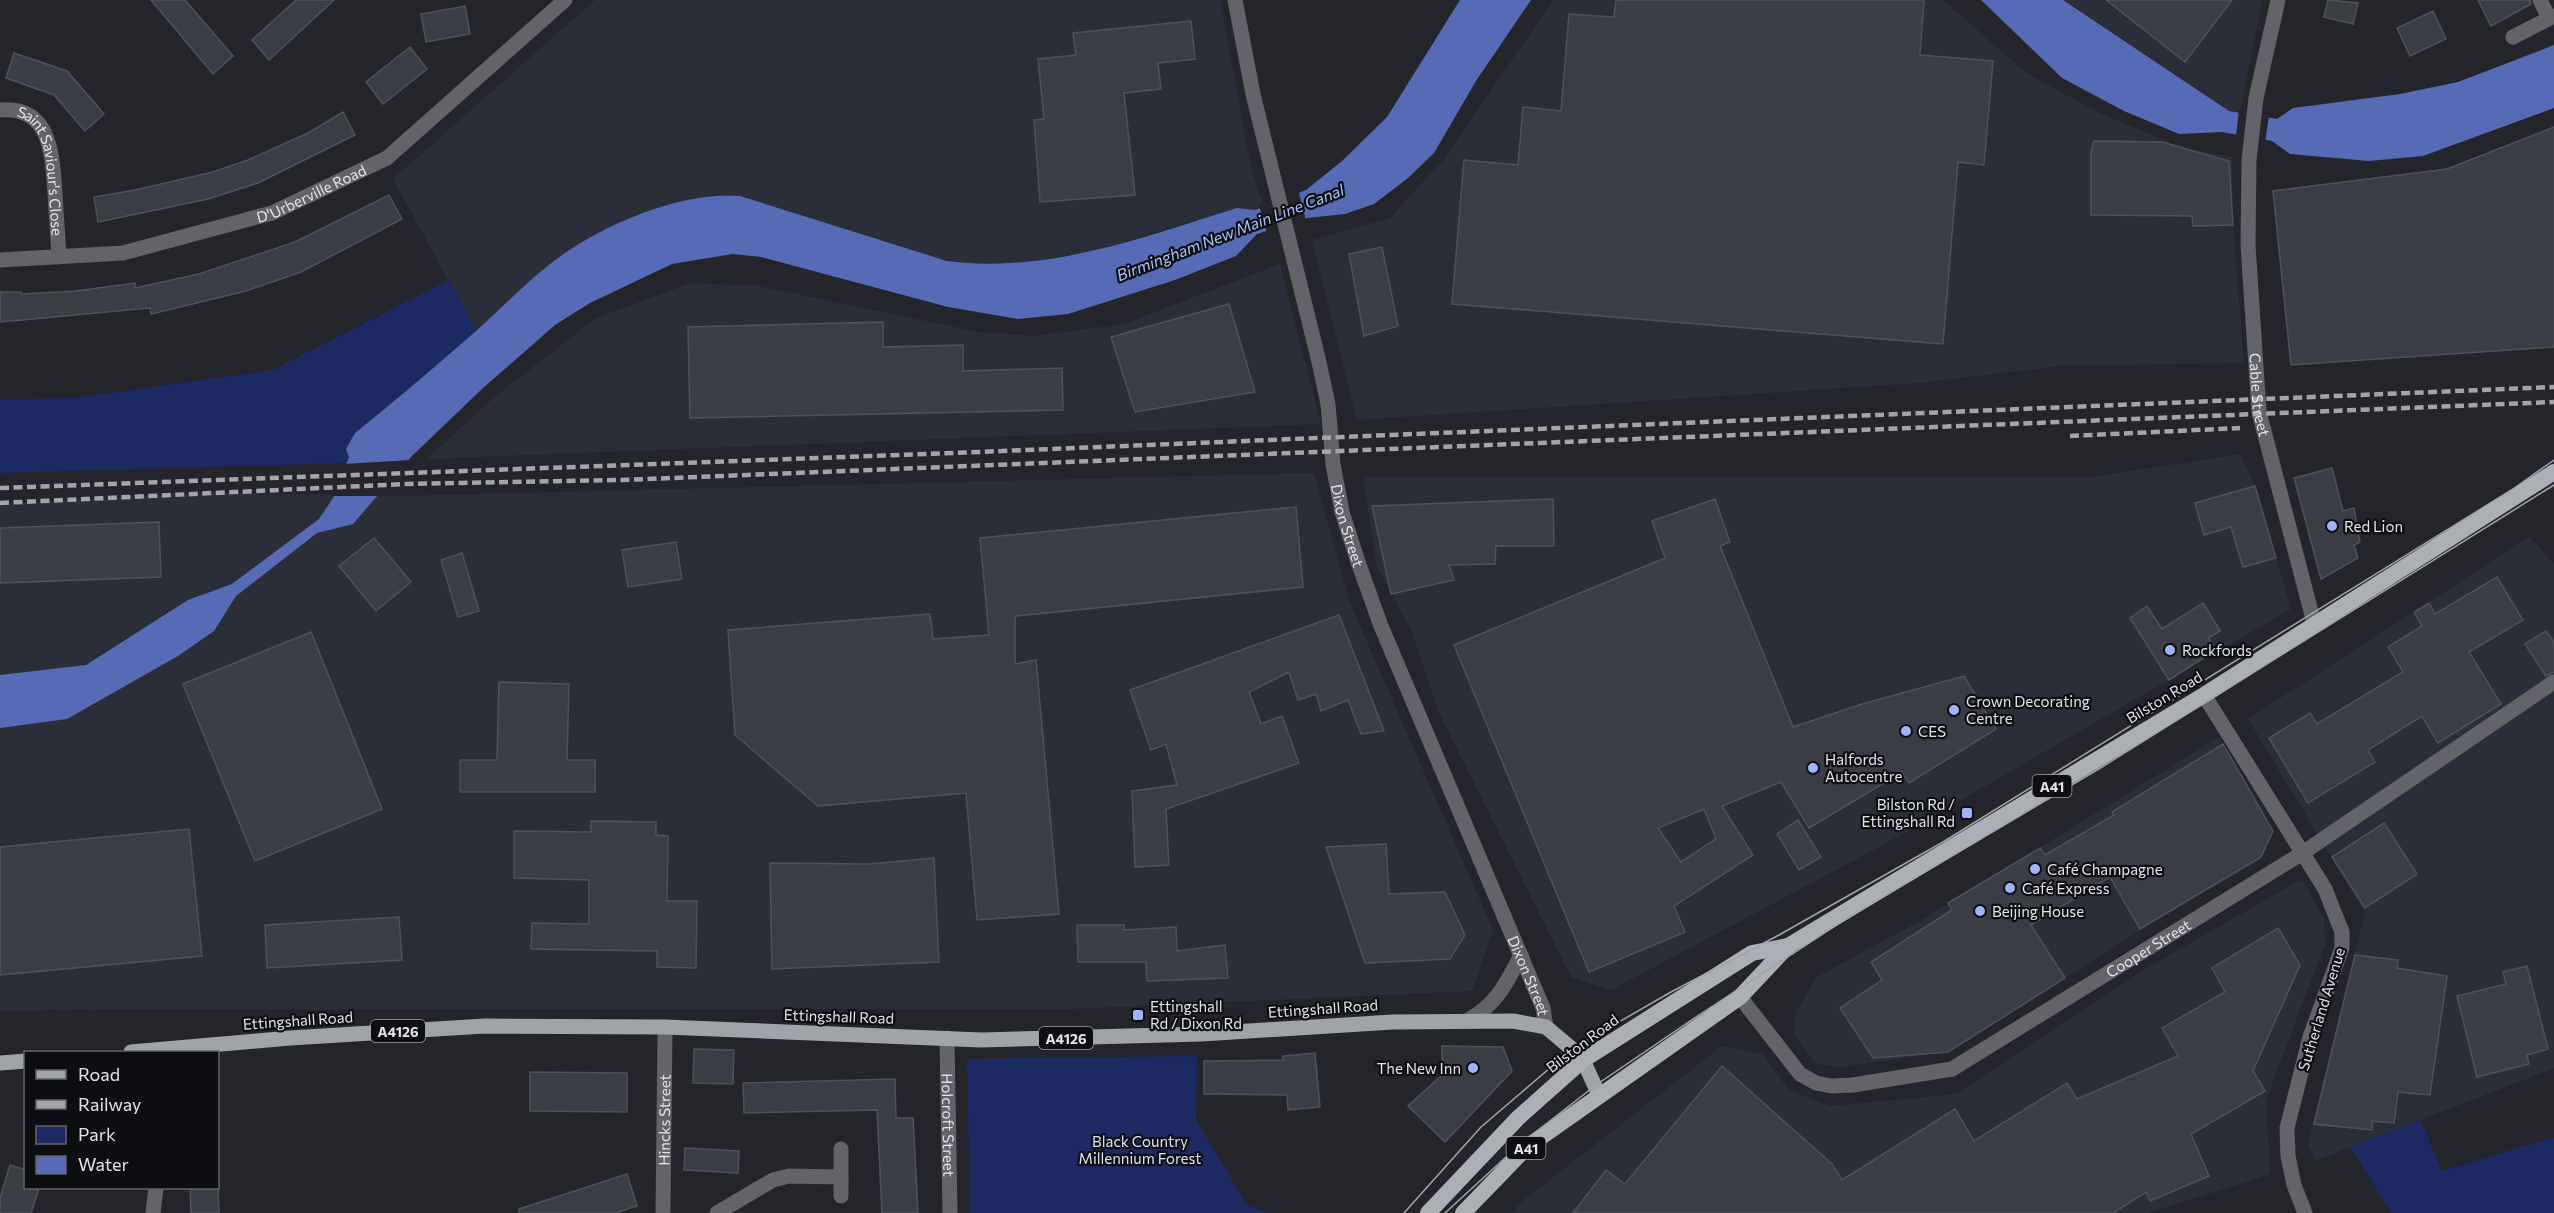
<svg xmlns="http://www.w3.org/2000/svg" width="2554" height="1213" viewBox="0 0 2554 1213" font-family="Commissioner,sans-serif">
<rect width="100%" height="100%" fill="#23252b"/>
<g fill="#2a2e39">
<polygon points="595,0 1220,0 1252,172 1263,203 1255,210 1237,208 1092,252 1032,262 977,265 947,261 871,240 740,196 719,194 640,215 601,232 561,256 476,331 393,179"/>
<polygon points="1553,0 1943,0 2025,72 2099,113 2184,148 2232,157 2233,225 2244,363 2060,366 1919,383 1357,420 1312,240 1390,218 1444,159"/>
<polygon points="2063,0 2262,0 2240,113 2229,111"/>
<polygon points="1280,264 1321,424 427,459 491,400 596,318 691,283 759,286 979,332 1034,336 1124,324"/>
<polygon points="2240,454 2255,486 2291,609 1885,844 1611,990 1571,977 1439,713 1412,632 1377,567 1363,477 2092,477"/>
<polygon points="1314,473 1350,603 1493,930 1472,991 1070,1009 0,1010 0,504 203,492 399,496"/>
<polygon points="2529,537 2554,563 2554,1068 2315,1161 2308,1143 2365,913 2248,719"/>
<polygon points="2219,737 2273,831 2262,859 2171,911 1949,1051 1845,1067 1816,1064 1794,1034 1796,1012 1817,977 1925,918"/>
<polygon points="2302,879 2324,919 2325,944 2266,1100 2270,1174 2149,1213 1511,1213 1519,1204 1722,1046 1762,1054 1789,1090 1830,1106 1957,1094 2147,968"/>
</g>
<g fill="#1d2962">
<polygon points="449,280 476,331 355,433 346,463 0,473 0,400 75,398 273,370"/>
<polygon points="1197,1056 1196,1120 1247,1205 1267,1213 970,1213 967,1059"/>
<polygon points="2421,1120 2442,1171 2554,1137 2554,1213 2392,1213 2350,1147"/>
</g>
<g fill="#566ab5">
<path d="M1460 0H1531L1476 81 1434 153 1408 178 1374 204 1345 214 1307 218 1257 234 1236 256 1175 280 1068 314 1018 319 948 307 761 257 733 254 672 264 590 303 555 325 483 388 411 457 353 524 317 533 236 596 214 631 178 656 67 719 0 728V675L86 665 188 600 232 584 319 519 333 498 349 457 346 449 355 433C396 400 436 366 476 331 504 306 531 277 562 255 607 223 684 191 740 196L947 261C1048 274 1143 237 1237 208L1255 210 1306 190 1342 161 1387 117Z"/>
<polygon points="1981,0 2063,0 2229,111 2277,119 2293,108 2400,94 2458,82 2554,45 2554,108 2423,156 2369,161 2290,154 2272,141 2222,132 2179,134 2124,111 2062,78"/>
</g>
<g fill="#23252b">
<polygon points="2239,109 2269,115 2265,143 2236,137"/>
<polygon points="1298,189 1306,221 1267,233 1259,205"/>
<polygon points="412,460 380,496 330,496 343,464"/>
</g>
<g fill="#3a3d43" stroke="#4f5258" stroke-width="1.5" fill-rule="evenodd">
<polygon points="151,0 185,0 233,56 213,74"/>
<polygon points="296,0 334,0 269,60 252,40"/>
<polygon points="1616,0 1924,0 1920,55 1993,61 1984,165 1958,162 1943,344 1452,304 1464,160 1518,165 1523,107 1561,111 1569,14 1614,17"/>
<polygon points="2106,0 2232,0 2185,62"/>
<polygon points="2328,0 2358,3 2353,24 2324,17"/>
<polygon points="2478,0 2530,0 2531,4 2491,26"/>
<polygon points="465,6 470,34 426,42 421,14"/>
<polygon points="2433,11 2446,39 2410,56 2397,28"/>
<polygon points="1191,21 1195,59 1158,63 1161,89 1124,93 1135,195 1040,202 1034,120 1044,119 1038,59 1076,55 1073,33"/>
<polygon points="410,47 427,69 383,104 366,82"/>
<polygon points="14,53 67,71 104,114 85,131 54,95 6,78"/>
<polygon points="343,112 355,135 258,183 208,199 98,222 94,197 135,190 213,172 248,160 308,133"/>
<polygon points="2554,127 2554,347 2291,365 2273,191 2447,169"/>
<polygon points="2094,141 2162,142 2229,161 2233,225 2193,226 2192,216 2091,215 2091,152"/>
<polygon points="389,195 402,219 301,272 246,291 151,314 150,308 0,322 0,292 21,292 21,294 76,291 135,283 135,288 199,274 295,242"/>
<polygon points="1382,247 1398,326 1364,336 1349,254"/>
<polygon points="1229,304 1255,392 1135,412 1111,337"/>
<polygon points="883,322 883,347 963,345 963,371 1062,368 1063,410 690,418 688,327"/>
<polygon points="2332,468 2343,511 2354,508 2360,542 2354,545 2358,558 2321,579 2294,478"/>
<polygon points="2255,486 2276,558 2243,567 2231,527 2204,535 2195,503"/>
<polygon points="1553,499 1554,546 1496,546 1495,564 1449,565 1454,580 1391,594 1372,506"/>
<path d="M1715 499 1730 542 1720 546 1793 727 1862 704 1964 676 1996 729 1909 783 1902 772 1809 828 1781 782 1722 806 1753 855 1674 906 1685 932 1589 972 1454 645 1665 558 1652 521ZM1704 809 1716 839 1681 862 1658 828Z"/>
<polygon points="1296,507 1303,587 1015,616 1015,664 1036,660 1059,914 977,920 966,793 818,806 735,735 728,630 930,614 933,639 989,635 980,538"/>
<polygon points="159,522 161,577 0,583 0,528"/>
<polygon points="374,538 411,582 376,611 339,566"/>
<polygon points="676,542 682,579 628,587 622,550"/>
<polygon points="462,553 479,611 458,617 441,560"/>
<polygon points="2497,577 2523,620 2469,652 2501,704 2438,743 2422,716 2368,750 2375,762 2308,803 2269,738 2310,713 2317,724 2403,672 2388,647 2422,626 2414,612 2429,603 2435,614"/>
<polygon points="2203,603 2220,631 2208,638 2216,650 2169,680 2130,618 2147,606 2162,629"/>
<polygon points="1339,615 1384,731 1361,734 1348,700 1321,711 1316,694 1298,700 1289,672 1249,692 1261,724 1282,716 1299,763 1166,809 1169,865 1135,867 1132,791 1177,785 1166,744 1151,750 1130,690"/>
<polygon points="2546,631 2554,642 2554,672 2546,676 2525,644"/>
<polygon points="311,632 382,809 255,861 183,684"/>
<polygon points="499,682 569,684 567,760 595,760 595,792 460,792 460,760 497,760"/>
<polygon points="2223,744 2273,831 2261,857 2140,929 2110,877 2031,925 2065,978 1948,1052 1873,1058 1840,1008 1882,980 1871,962 1952,910 1948,903 2040,848 2045,855 2114,815 2112,812"/>
<polygon points="1798,820 1821,857 1799,870 1777,834"/>
<polygon points="591,821 656,822 656,835 668,836 667,901 697,901 696,968 657,967 657,951 531,949 532,923 589,924 589,880 514,878 514,831 591,832"/>
<polygon points="2384,823 2417,874 2365,908 2332,857"/>
<polygon points="189,829 202,956 0,975 0,847"/>
<polygon points="1386,844 1389,894 1445,892 1465,935 1450,959 1365,963 1326,847"/>
<polygon points="934,858 939,962 772,969 770,863 870,864"/>
<polygon points="399,917 402,960 267,968 265,925"/>
<polygon points="1077,925 1124,925 1124,930 1176,927 1177,951 1225,945 1228,978 1147,981 1146,962 1078,962"/>
<polygon points="2278,928 2300,965 2253,1071 2265,1091 2191,1134 2209,1176 2150,1201 2146,1192 2113,1213 1573,1213 1606,1170 1625,1184 1722,1066 1832,1164 1842,1180 1955,1109 1974,1141 2067,1083 2077,1099 2178,1056 2162,1028 2225,992 2212,968"/>
<polygon points="2355,955 2398,960 2397,968 2447,976 2430,1095 2398,1092 2394,1123 2372,1121 2372,1130 2314,1124"/>
<polygon points="2527,966 2548,1049 2527,1055 2529,1064 2477,1077 2457,996 2506,984 2503,972"/>
<polygon points="1442,1046 1503,1047 1512,1071 1445,1142 1408,1106 1442,1075"/>
<polygon points="694,1049 734,1050 733,1084 693,1083"/>
<polygon points="1315,1053 1320,1107 1288,1110 1287,1095 1204,1094 1204,1061 1283,1060 1283,1056"/>
<polygon points="530,1072 627,1073 627,1112 530,1111"/>
<polygon points="895,1079 896,1118 913,1118 918,1213 882,1213 877,1110 744,1113 743,1083"/>
<polygon points="685,1148 739,1151 738,1173 684,1170"/>
<polygon points="10,1165 26,1170 26,1188 39,1188 31,1213 0,1213 0,1198"/>
<polygon points="627,1174 637,1206 615,1213 519,1213 519,1209"/>
<polygon points="190,1188 218,1188 219,1213 191,1213"/>
</g>
<g fill="none" stroke-linecap="round" stroke-linejoin="round">
<g stroke="#636467" stroke-width="15">
<path id="s1" d="M2278 0 2256 98 2249 160 2248 245 2259 412 2314 623"/>
<polyline points="2540,0 2549,18"/>
<polyline points="2513,37 2554,16"/>
<path id="s2" d="M0 110C51 105 52 155 55 192 56 214 58 236 59 257"/>
<path id="s3" d="M0 260 123 253 272 213 387 158 565 0"/>
<path id="s4" d="M1740 997 1800 1074 1816 1083 1831 1086 1853 1085 1952 1069 2301 854 2554 682"/>
<path d="M1468 1020C1497 1004 1506 984 1521 955"/>
<path id="s5" d="M947 1038 950 1213"/>
<polyline points="841,1149 841,1196"/>
<polyline points="153,1213 156,1188"/>
<path id="s6" d="M663 1213 665 1027"/>
<polyline points="717,1213 773,1180 789,1176 841,1177"/>
</g>
<g stroke="#636467" stroke-width="15">
<path id="s7" d="M1235 0 1253 94 1319 362 1328 404 1333 464 1342 512 1358 562 1381 626 1543 1008 1546 1027"/>
<polyline points="2204,695 2325,889 2342,932 2342,948 2310,1037 2287,1128 2288,1156 2294,1185 2305,1213"/>
</g>
<g stroke="#a0a3a9" stroke-width="15">
<polyline points="131,1052 290,1038 485,1026 665,1027 981,1040 1202,1034 1393,1022 1513,1021 1546,1027 1572,1049 1583,1060 1599,1095"/>
<polyline points="0,1063 26,1061"/>
</g>
<g stroke="#acafb6" stroke-width="16">
<polyline points="1428,1213 1518,1118 1583,1060 1752,953 1788,946"/>
<polyline points="1463,1213 1527,1147 1740,997 1788,946 2204,695 2554,472"/>
</g>
<g stroke="#a3a5a9" stroke-width="1.5">
<polyline points="1404,1213 1481,1127 1572,1049 1671,992 1779,935 1943,842 2513,489 2554,460"/>
<polyline points="1445,1213 1518,1146 1596,1085 1699,1015 1844,920 2102,767 2554,485"/>
</g>
<g stroke="#a3a5a9" stroke-width="4.5" stroke-dasharray="9 4.5" stroke-linecap="butt">
<polyline points="2070,436 2240,428"/>
<polyline points="0,488 954,453 2554,387"/>
<polyline points="0,503 406,484 622,480 2554,402"/>
</g>
</g>
<g fill="#9db4fd" stroke="#0d0e11" stroke-width="2">
<circle cx="2332" cy="526" r="6"/>
<circle cx="2170" cy="650" r="6"/>
<circle cx="1954" cy="710" r="6"/>
<circle cx="1906" cy="731" r="6"/>
<circle cx="1813" cy="768" r="6"/>
<rect x="1961" y="807" width="12" height="12" rx="3"/>
<circle cx="2035" cy="869" r="6"/>
<circle cx="2010" cy="888" r="6"/>
<circle cx="1980" cy="911" r="6"/>
<rect x="1132" y="1009" width="12" height="12" rx="3"/>
<circle cx="1473" cy="1068" r="6"/>
</g>
<g text-anchor="middle" dominant-baseline="central" stroke-width="4.5" stroke-linejoin="round" paint-order="stroke">
<g fill="#0d0e11" stroke="#a3a4a8" stroke-width="1.5">
<rect x="2032.5" y="775" width="39" height="22" rx="4.5"/>
<rect x="371" y="1020" width="54" height="22" rx="4.5"/>
<rect x="1039" y="1027" width="54" height="22" rx="4.5"/>
<rect x="1506.5" y="1137" width="39" height="22" rx="4.5"/>
</g>
<g font-size="14" font-weight="bold" fill="#e3e5e9">
<text x="2052" y="786">A41</text>
<text x="398" y="1031">A4126</text>
<text x="1066" y="1038">A4126</text>
<text x="1526" y="1148">A41</text>
</g>
<g font-size="15" fill="#e3e5e9" stroke="#0d0e11">
<text stroke="none"><textPath href="#s2" startOffset="88">Saint Saviour's Close</textPath></text>
<text stroke="none"><textPath href="#s3" startOffset="321">D'Urberville Road</textPath></text>
<text stroke="none"><textPath href="#s1" startOffset="398">Cable Street</textPath></text>
<text stroke="none"><textPath href="#s7" startOffset="538">Dixon Street</textPath></text>
<text transform="translate(2164 697) rotate(-31)">Bilston Road</text>
<text stroke="none"><textPath href="#s4" startOffset="484">Cooper Street</textPath></text>
<text stroke="none"><textPath href="#s7" startOffset="1024">Dixon Street</textPath></text>
<text transform="translate(1323 1008) rotate(-4)">Ettingshall Road</text>
<text transform="translate(2321 1009) rotate(-73)">Sutherland Avenue</text>
<text transform="translate(839 1016) rotate(2)">Ettingshall Road</text>
<text transform="translate(298 1020) rotate(-4)">Ettingshall Road</text>
<text transform="translate(1582 1043) rotate(-37)">Bilston Road</text>
<text stroke="none"><textPath href="#s6" startOffset="93">Hincks Street</textPath></text>
<text stroke="none"><textPath href="#s5" startOffset="87">Holcroft Street</textPath></text>
</g>
<g font-size="15" fill="#e3e5e9" stroke="#0d0e11" text-anchor="start">
<text x="2344" y="526">Red Lion</text>
<text x="2182" y="650">Rockfords</text>
<text x="1966" y="701">Crown Decorating<tspan x="1966" dy="17">Centre</tspan></text>
<text x="1918" y="731">CES</text>
<text x="1825" y="759">Halfords<tspan x="1825" dy="17">Autocentre</tspan></text>
<text x="1955" y="804" text-anchor="end">Bilston Rd /<tspan x="1955" dy="17">Ettingshall Rd</tspan></text>
<text x="2047" y="869">Café Champagne</text>
<text x="2022" y="888">Café Express</text>
<text x="1992" y="911">Beijing House</text>
<text x="1150" y="1006">Ettingshall<tspan x="1150" dy="17">Rd / Dixon Rd</tspan></text>
<text x="1461" y="1068" text-anchor="end">The New Inn</text>
</g>
<g font-size="15" fill="#dce3f8" stroke="#0d0e11">
<text x="1140" y="1141">Black Country<tspan x="1140" dy="17">Millennium Forest</tspan></text>
</g>
<g font-size="16" font-style="italic" fill="#adc1fe" stroke="#0d0e11">
<text transform="translate(1230 232) rotate(-21)">Birmingham New Main Line Canal</text>
</g>
</g>
<rect x="24" y="1051" width="195" height="138" fill="#0d0e11" stroke="#636467" stroke-width="1.5"/>
<rect x="36" y="1070" width="30" height="9" fill="#a0a3a9" stroke="#636467" stroke-width="1.5"/>
<text x="78" y="1081" font-size="18" fill="#e3e5e9">Road</text>
<rect x="36" y="1100" width="30" height="9" fill="#a3a5a9" stroke="#636467" stroke-width="1.5"/>
<text x="78" y="1111" font-size="18" fill="#e3e5e9">Railway</text>
<rect x="36" y="1126" width="30" height="18" fill="#1d2962" stroke="#636467" stroke-width="1.5"/>
<text x="78" y="1141" font-size="18" fill="#e3e5e9">Park</text>
<rect x="36" y="1156" width="30" height="18" fill="#566ab5" stroke="#636467" stroke-width="1.5"/>
<text x="78" y="1171" font-size="18" fill="#e3e5e9">Water</text>
</svg>
